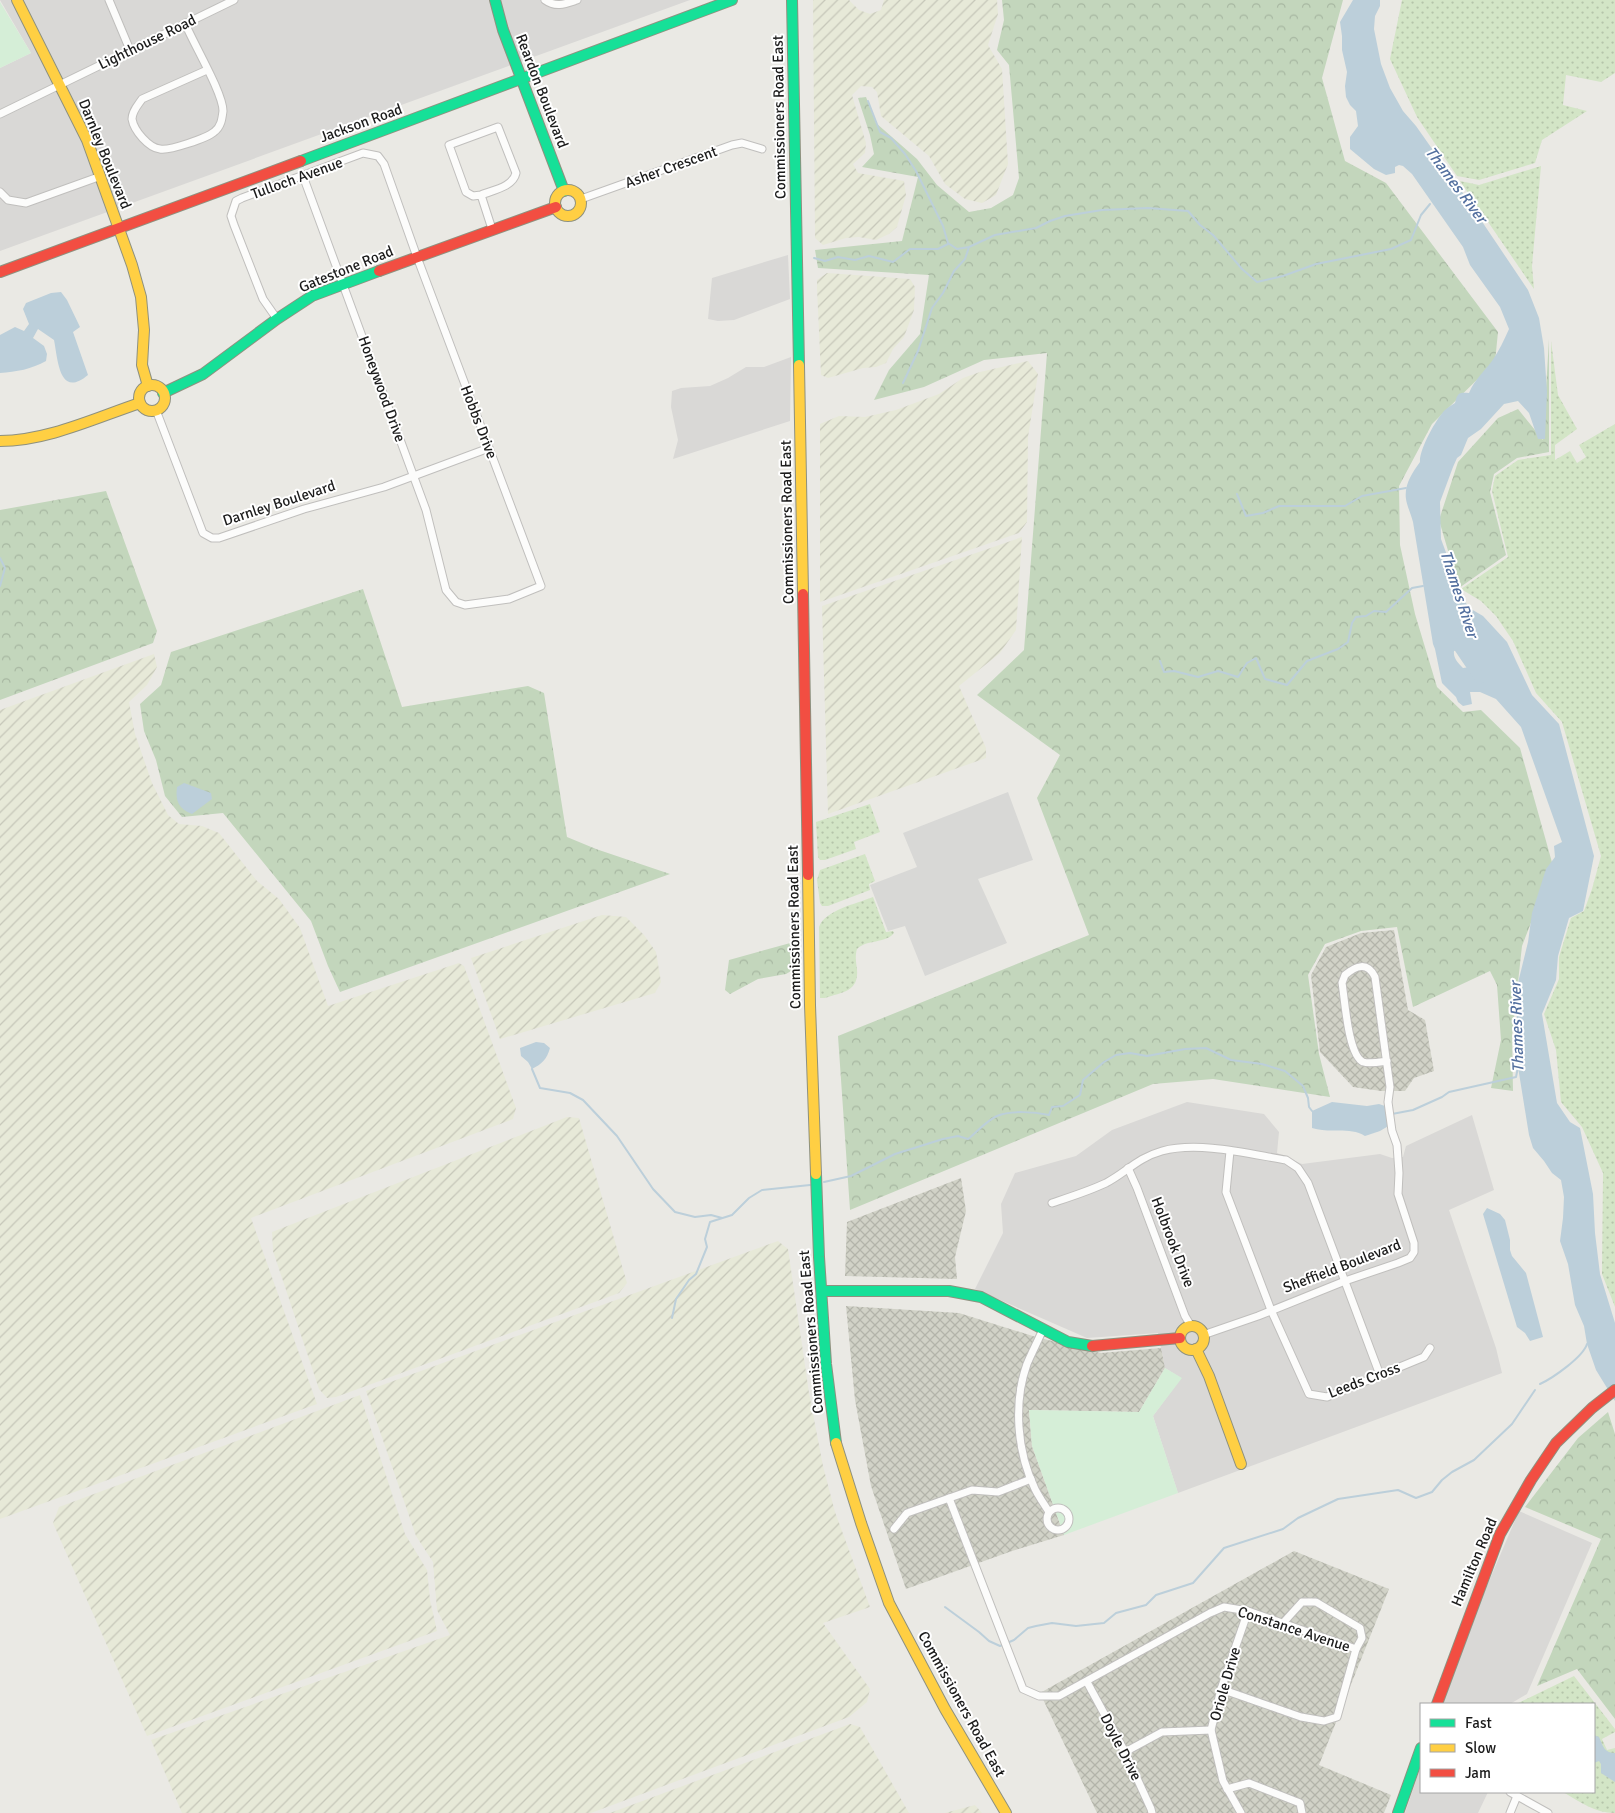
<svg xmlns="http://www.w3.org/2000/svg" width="1615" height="1813" viewBox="0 0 1615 1813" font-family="Signika,sans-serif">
<defs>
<pattern id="construction-cross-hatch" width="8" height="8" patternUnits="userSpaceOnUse" patternTransform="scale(1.25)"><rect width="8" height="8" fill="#d1d2c7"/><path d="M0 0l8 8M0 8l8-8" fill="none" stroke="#b3b4aa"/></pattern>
<pattern id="farmland-furrows" width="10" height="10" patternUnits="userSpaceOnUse" patternTransform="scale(1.25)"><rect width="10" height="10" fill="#e7e9d8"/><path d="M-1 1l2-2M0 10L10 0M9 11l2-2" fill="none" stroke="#c6c7b9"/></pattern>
<pattern id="grass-dots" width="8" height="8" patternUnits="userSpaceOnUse" patternTransform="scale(1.25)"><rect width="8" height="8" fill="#d3e5c6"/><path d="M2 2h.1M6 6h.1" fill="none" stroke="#b5c4aa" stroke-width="1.8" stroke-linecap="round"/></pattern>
<pattern id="forest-crowns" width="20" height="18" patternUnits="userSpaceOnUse" patternTransform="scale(1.25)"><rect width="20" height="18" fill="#c3d6bc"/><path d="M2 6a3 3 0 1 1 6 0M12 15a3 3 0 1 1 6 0" fill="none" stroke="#a7b7a1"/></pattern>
</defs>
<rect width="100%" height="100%" fill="#eae9e4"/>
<g fill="#d9d8d6">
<polygon points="0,0 690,0 0,251 0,68 31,53"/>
<polygon points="788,255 790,299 734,320 718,321 708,319 712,278"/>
<polygon points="791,357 790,421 673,459 678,440 671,407 672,391 681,388 710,386 728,378 746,367 764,367"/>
<polygon points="1187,1102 1264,1114 1279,1132 1277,1153 1302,1164 1380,1154 1392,1158 1403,1157 1406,1146 1472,1115 1494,1190 1449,1210 1496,1348 1502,1373 1178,1493 1153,1416 1181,1378 1165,1368 1158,1333 1087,1338 975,1289 1003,1233 1001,1204 1015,1173 1076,1156 1112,1130"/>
<polygon points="1519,1511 1592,1543 1527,1694 1510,1704 1443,1704 1472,1621"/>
<polygon points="1421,1766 1421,1792 1488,1792 1478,1813 1405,1813"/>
</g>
<polygon fill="#d8d8d6" points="1008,792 1033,860 978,879 1007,943 925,976 905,926 888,931 870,885 917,867 903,833"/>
<g fill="url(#construction-cross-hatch)">
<polygon points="1394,930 1408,1010 1425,1020 1434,1071 1414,1078 1405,1091 1381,1091 1353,1087 1320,1052 1311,975 1326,947 1361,933"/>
<polygon points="961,1178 966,1211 955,1257 957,1279 845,1276 847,1222"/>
<polygon points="846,1306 959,1313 1036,1337 1101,1353 1161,1348 1165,1368 1139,1412 1029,1410 1032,1446 1064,1535 1012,1551 906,1589 871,1486 855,1400"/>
<polygon points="1294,1551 1389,1589 1319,1765 1391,1795 1384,1813 1097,1813 1040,1693"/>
</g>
<g fill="url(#farmland-furrows)">
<polygon points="813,0 849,0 859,10 870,14 881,10 884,0 997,0 998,14 988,45 1002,69 1008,164 996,195 982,203 965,199 945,184 929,156 881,116 877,92 872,87 861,86 852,95 866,143 865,153 853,164 858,173 904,181 906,195 897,227 889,234 876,240 859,237 846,238 823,245 815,238"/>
<polygon points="827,273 910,279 915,287 914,310 904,337 893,349 886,363 876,367 863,368 828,378 821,375 817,288 817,280"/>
<polygon points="1028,361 1038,374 1028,437 1027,522 1019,533 820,602 820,424 839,416 865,417 896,410 939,394 963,378 980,372"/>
<polygon points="1022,537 1016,630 1000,653 959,686 986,748 986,758 828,814 822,606"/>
<polygon points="154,654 157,667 147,685 129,702 135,734 152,783 168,815 179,824 202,826 219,833 257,881 279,899 300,928 328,1006 459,963 464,966 516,1108 513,1119 251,1218 317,1404 0,1519 0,710"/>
<polygon points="602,915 626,917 644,935 656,952 661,982 655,993 500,1039 471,958"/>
<polygon points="567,1117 579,1118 627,1283 619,1293 336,1397 327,1398 319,1389 273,1251 272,1232"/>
<polygon points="778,1241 788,1249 809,1393 823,1466 835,1512 870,1607 823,1623 870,1689 867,1702 849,1717 591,1813 182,1813 151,1740 450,1635 437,1610 433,1562 416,1536 366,1391"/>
<polygon points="360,1395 405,1534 427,1570 430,1600 437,1631 147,1736 53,1523 59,1507"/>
<polygon points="850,1724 860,1727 909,1813 610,1813"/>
<polygon points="975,1805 982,1813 945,1813"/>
</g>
<g fill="url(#grass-dots)">
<polygon points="1402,0 1615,0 1615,73 1601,82 1566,75 1563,105 1587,111 1542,140 1535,163 1479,180 1457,176 1417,117 1390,59"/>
<polygon points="1541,166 1532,266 1534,289 1460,181 1479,185"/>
<polygon points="1551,341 1558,395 1577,429 1555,445 1555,460 1570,451 1577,463 1586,457 1579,445 1615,424 1615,1307 1602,1274 1603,1173 1582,1127 1561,1102 1556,1050 1544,1014 1559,979 1559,957 1571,918 1584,911 1592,889 1601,856 1562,722 1536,693 1513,641 1496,616 1481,601 1461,589 1508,557 1492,491 1495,476 1518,460 1551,455"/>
<polygon points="870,804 880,832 854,842 856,849 825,860 820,860 818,857 816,822"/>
<polygon points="865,854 875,881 869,884 870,890 828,906 822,906 820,903 817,880 820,870"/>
<path d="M873 897 886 932 893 931 894 933C885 944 867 939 857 949 855 955 856 962 857 969 859 992 842 992 825 998H820L819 927C825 910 856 904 873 897Z"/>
<path d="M1574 1676 1615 1729V1732L1602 1739 1607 1750 1615 1748V1813C1595 1813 1580 1802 1563 1792H1594V1704H1516Z"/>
</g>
<g fill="url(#forest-crowns)">
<polygon points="1002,0 1343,0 1322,78 1345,161 1386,183 1498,332 1495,362 1432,424 1399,486 1400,545 1415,614 1437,687 1463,712 1481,710 1520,748 1553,866 1522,946 1512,1036 1513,1091 1491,1088 1501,1040 1497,985 1490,971 1413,1007 1397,927 1361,931 1325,944 1308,975 1319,1054 1330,1097 1213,1079 1153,1084 850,1210 838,1036 1089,935 1037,798 1060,755 977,695 1024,650 1047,353 984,360 924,387 874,400 889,370 920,334 929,275 818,268 815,250 902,241 918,177 862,167 874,154 870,135 858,98 866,97 876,123 917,159 937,185 969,212 991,208 1013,195 1019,178 1009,65 997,50 1004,20"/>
<polygon points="1549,339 1549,452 1517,458 1494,474 1490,492 1506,555 1459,588 1439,520 1458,462 1498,418 1518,409 1543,440"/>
<polygon points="106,491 157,631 153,643 0,700 0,510"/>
<polygon points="363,589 402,707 528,686 544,693 567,837 596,849 670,874 340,992 328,966 311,921 223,813 182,817 165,796 156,760 144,731 140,704 161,685 171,652"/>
<polygon points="794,942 791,971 786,974 758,979 730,994 725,990 729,960"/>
<polygon points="1608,1412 1615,1434 1615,1719 1577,1669 1537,1686 1601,1539 1525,1507 1578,1438"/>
</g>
<g fill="#d5eed7">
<polygon points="0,2 31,53 0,68"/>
<polygon points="1165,1368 1182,1378 1153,1416 1178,1493 1064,1535 1032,1446 1029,1410 1139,1412"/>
</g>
<g fill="#bccfda" fill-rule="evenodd">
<path d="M1353 0H1380V6L1375 16 1374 29 1381 64 1390 88 1403 111 1416 126 1454 180 1528 290 1539 318 1544 348 1547 392 1545 439H1538L1529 413 1518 401 1504 404 1481 429 1468 438 1461 455 1457 458 1453 467 1440 502 1441 539 1448 558 1455 587 1459 595 1471 609 1483 616 1507 642 1532 695 1559 724 1594 856 1583 911 1569 918 1558 956 1556 980 1542 1014 1557 1103 1570 1122 1580 1128 1593 1194 1595 1233 1600 1274 1615 1323V1401L1596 1370 1587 1344 1584 1326 1575 1305 1568 1264 1560 1241 1563 1218 1564 1197 1561 1180 1552 1173 1544 1161 1533 1148 1529 1135 1518 1067 1519 1052 1515 1047 1518 1032 1515 995 1528 942 1532 913 1546 869 1555 857 1554 846 1562 842 1521 727 1496 699 1480 692H1470L1472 704 1463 706 1458 702 1456 697 1442 683 1435 649 1433 644 1413 522C1411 514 1407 506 1406 499 1404 485 1412 473 1420 462 1419 450 1436 419 1445 410 1448 407 1452 405 1455 403 1456 400 1456 397 1458 395 1460 392 1465 393 1469 393 1475 379 1483 373 1492 361 1499 351 1504 340 1509 329L1500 307 1470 265 1463 247 1412 174 1403 166 1399 165 1395 167V173L1386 175 1374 169 1350 149V137L1358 126 1356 111 1350 105 1346 97 1345 86 1347 72 1342 50V36L1340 22ZM1458 650C1463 656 1473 659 1477 666L1463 668C1458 663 1453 658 1454 651Z"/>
<path d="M61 292 67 300 80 327 73 332 88 375C59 399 58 360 54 340L38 329 33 338 44 346 47 354 46 361C32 369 16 372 0 373V335L15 327 24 331 29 324 23 309 26 303 51 293Z"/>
<path d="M184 783 211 793 212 799 192 814C179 809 175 801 177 787Z"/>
<path d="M536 1042 544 1043 550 1048C547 1059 542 1064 532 1069L528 1062 521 1056 520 1048Z"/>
<path d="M1332 1102 1367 1106 1379 1104 1388 1107 1390 1125 1380 1131 1365 1136C1349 1126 1330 1134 1312 1128V1111Z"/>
<polygon points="1487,1208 1500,1214 1505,1220 1510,1240 1510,1250 1512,1256 1526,1273 1543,1337 1530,1341 1525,1333 1517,1327 1483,1214"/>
<path d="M1594 1735 1599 1737C1603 1746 1604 1753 1615 1753V1782L1601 1773V1764L1599 1761 1594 1763Z"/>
</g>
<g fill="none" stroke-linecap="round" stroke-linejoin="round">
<g stroke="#bccfda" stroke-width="2">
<polyline points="868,101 880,132 891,138 905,154 916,171 943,226 948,243 957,249 969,247 995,235 1036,228 1050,221 1065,216 1102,210 1148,208 1188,211 1200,225 1213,235 1242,269 1257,282 1283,276 1316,264 1391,249 1411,240 1421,215 1430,204"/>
<polyline points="814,258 825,261 838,257 855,260 869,256 893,262 910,249 938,249 948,244"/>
<polyline points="903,383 918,351 932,308 943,293 954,271 965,259 969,247"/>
<polyline points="1237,494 1246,516 1263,513 1279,506 1345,506 1362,496 1406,488"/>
<polyline points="0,558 5,568 0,586"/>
<polyline points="1160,661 1164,672 1174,671 1198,677 1218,671 1238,677 1247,663 1256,658 1265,679 1287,685 1307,661 1338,649 1348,642 1352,623 1356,617 1366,616 1374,611 1386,612 1412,588 1423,586"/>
<polyline points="532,1069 540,1088 570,1093 583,1100 617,1136 653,1189 675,1212 695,1217 711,1215 722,1218"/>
<polyline points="1392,1114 1413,1110 1442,1097 1449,1092 1516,1077 1518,1067"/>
<path d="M824 1182 851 1176 895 1154 943 1139 958 1136 968 1139C977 1132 986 1121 997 1116 1010 1110 1035 1112 1049 1115L1052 1107 1063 1106 1080 1095 1083 1080 1104 1062 1116 1055 1130 1053 1147 1056 1185 1049 1206 1048 1231 1060 1262 1064 1285 1071 1303 1086 1308 1098 1309 1107 1312 1111"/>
<polyline points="672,1318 676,1299 689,1280 696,1274 707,1247 705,1239 710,1222 732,1215 749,1198 762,1190 810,1185"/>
<path d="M1540 1384C1553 1378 1583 1357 1587 1344"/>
<polyline points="945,1607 979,1632 989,1641 1000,1646 1014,1640 1028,1628 1036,1626 1052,1623 1076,1626 1104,1623 1116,1613 1146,1605 1156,1595 1193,1583 1224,1548 1283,1529 1298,1518 1338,1499 1398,1490 1416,1498 1432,1492 1442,1480 1452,1472 1474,1460 1512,1424 1535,1390"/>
</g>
<polyline stroke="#bccfda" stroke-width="11" points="1457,644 1480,678"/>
<defs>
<g id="street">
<polyline points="109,0 130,50"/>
<path d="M545 0C556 8 565 4 577 0"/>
<path d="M185 23C193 43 223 93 223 111 222 119 221 127 214 132 207 138 169 151 160 149 149 148 134 131 132 119 132 111 138 105 142 99L207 70"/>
<polyline points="0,114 234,0"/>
<polyline points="0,192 8,200 26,203 101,176"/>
<path d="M481 195C493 190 513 187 516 173L498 127 449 145 466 192 473 196 481 195 492 229"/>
<polyline points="581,199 732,145 742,143 762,149"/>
<polyline points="277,319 263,299 234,225 231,216 236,201 242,198 363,153 378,156 384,164 417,257 541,586 509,599 465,605 456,602 446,590 426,510 303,176"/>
<polyline points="156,410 203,533 212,538 219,538 304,509 384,487 489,448"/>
<polyline points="1230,1151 1226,1192 1271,1310 1309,1394 1327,1397 1424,1357 1430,1348"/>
<polyline points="1128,1168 1137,1188 1185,1316 1191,1326"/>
<path d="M1052 1203C1070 1197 1089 1191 1106 1183 1127 1172 1137 1158 1162 1151 1199 1141 1249 1154 1286 1160L1298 1168 1308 1183 1380 1375"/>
<path d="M1043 1329C1038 1341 1032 1352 1027 1364 1013 1403 1017 1452 1035 1489 1039 1497 1044 1504 1049 1512"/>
<path d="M1203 1335 1258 1316 1345 1281 1398 1263 1410 1258 1414 1252V1243L1398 1194 1399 1173 1397 1145 1392 1131 1388 1102 1390 1087 1375 977C1367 961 1356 966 1345 975L1342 983C1345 1000 1348 1055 1363 1062 1370 1064 1380 1062 1387 1061"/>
<polyline points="949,1498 1023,1689 1039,1696 1059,1696 1210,1613 1224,1607 1248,1611 1356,1649 1337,1717 1324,1721 1301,1717 1221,1689"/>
<circle cx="1058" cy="1519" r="11"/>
<polyline points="894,1529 907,1513 972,1490 998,1492 1031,1479"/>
<polyline points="1283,1623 1302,1602 1316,1602 1360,1628 1362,1638 1356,1649"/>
<polyline points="1087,1682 1125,1752 1151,1809 1152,1813"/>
<polyline points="1125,1752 1162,1732 1211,1730"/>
<polyline points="1227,1789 1249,1783 1300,1803 1302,1813"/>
<polyline points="1510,1792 1548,1813"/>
<polyline points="1241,1813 1223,1781 1211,1730 1221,1689 1248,1611"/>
<polyline points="1510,1813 1517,1796"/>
</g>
<g id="fast">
<polyline points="495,0 503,30 564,191"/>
<polyline points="792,0 799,365"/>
<polyline points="301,161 732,0"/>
<polyline points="163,393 203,374 277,319 312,296 379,271"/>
<polyline points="816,1174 819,1257 826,1364 836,1443"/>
<polyline points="822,1291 949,1291 981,1297 1068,1342 1092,1346"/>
<polyline points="1398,1813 1421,1748"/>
</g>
<g id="slow">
<polyline points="17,0 87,140 132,265 141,297 144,330 142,365 148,386"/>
<circle cx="568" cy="203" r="13"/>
<polyline points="799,365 803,594"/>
<circle cx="152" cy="398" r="13"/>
<path d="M0 441C47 441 95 418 140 403"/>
<polyline points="808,875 810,1005 816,1174"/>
<circle cx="1192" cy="1338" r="12"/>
<polyline points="1196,1349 1209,1376 1241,1464"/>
<polyline points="836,1443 861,1523 889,1603 945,1709 1006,1813"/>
</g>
<g id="jam">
<polyline points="379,271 556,207"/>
<polyline points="0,272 301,161"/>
<polyline points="803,594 808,875"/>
<polyline points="1092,1346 1180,1338"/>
<polyline points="1437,1704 1500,1534 1531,1480 1556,1443 1592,1408 1615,1390"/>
</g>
</defs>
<use href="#street" stroke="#c0bfbd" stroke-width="9"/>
<use href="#fast" stroke="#8e917f" stroke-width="12"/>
<use href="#slow" stroke="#8e917f" stroke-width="12"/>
<use href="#jam" stroke="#8e917f" stroke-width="12"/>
<use href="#street" stroke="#fcfcfb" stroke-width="7"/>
<use href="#fast" stroke="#16e098" stroke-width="10"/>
<use href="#slow" stroke="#ffcf43" stroke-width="10"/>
<use href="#jam" stroke="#f24e42" stroke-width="10"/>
</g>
<g text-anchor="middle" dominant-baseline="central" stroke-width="4" stroke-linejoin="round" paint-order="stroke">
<g font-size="15" fill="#1c1c1c" stroke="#fff">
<text transform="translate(147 42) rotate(-26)">Lighthouse Road</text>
<text transform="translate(542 91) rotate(69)">Reardon Boulevard</text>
<text transform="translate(779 117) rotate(-91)">Commissioners Road East</text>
<text transform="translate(361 123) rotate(-20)">Jackson Road</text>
<text transform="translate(105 154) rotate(68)">Darnley Boulevard</text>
<text transform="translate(671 167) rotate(-20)">Asher Crescent</text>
<text transform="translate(297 178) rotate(-20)">Tulloch Avenue</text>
<text transform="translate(346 269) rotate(-22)">Gatestone Road</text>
<text transform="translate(382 389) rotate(70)">Honeywood Drive</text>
<text transform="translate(479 422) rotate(69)">Hobbs Drive</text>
<text transform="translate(279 503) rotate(-18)">Darnley Boulevard</text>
<text transform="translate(787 522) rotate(-91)">Commissioners Road East</text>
<text transform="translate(794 927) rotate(-91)">Commissioners Road East</text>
<text transform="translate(1173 1242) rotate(69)">Holbrook Drive</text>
<text transform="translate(1342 1266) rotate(-21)">Sheffield Boulevard</text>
<text transform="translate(811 1332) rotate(-95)">Commissioners Road East</text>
<text transform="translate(1364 1380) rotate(-21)">Leeds Cross</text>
<text transform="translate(1474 1562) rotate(-67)">Hamilton Road</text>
<text transform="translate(1294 1629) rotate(18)">Constance Avenue</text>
<text transform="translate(1225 1684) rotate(-74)">Oriole Drive</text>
<text transform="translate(962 1704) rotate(61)">Commissioners Road East</text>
<text transform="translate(1121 1747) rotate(63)">Doyle Drive</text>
</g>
<g font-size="16" font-style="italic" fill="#54709f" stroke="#fff">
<text transform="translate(1456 185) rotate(53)">Thames River</text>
<text transform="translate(1459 594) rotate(72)">Thames River</text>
<text transform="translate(1517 1027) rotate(-92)">Thames River</text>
</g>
</g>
<rect x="1420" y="1703" width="175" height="90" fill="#ffffff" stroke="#a4a4a4"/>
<rect x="1430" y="1719" width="25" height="8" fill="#16e098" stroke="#a4a4a4"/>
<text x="1465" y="1728" font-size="15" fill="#1c1c1c">Fast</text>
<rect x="1430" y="1744" width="25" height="8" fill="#ffcf43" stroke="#a4a4a4"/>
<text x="1465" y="1753" font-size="15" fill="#1c1c1c">Slow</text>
<rect x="1430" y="1769" width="25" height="8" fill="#f24e42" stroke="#a4a4a4"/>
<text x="1465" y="1778" font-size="15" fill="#1c1c1c">Jam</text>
</svg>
